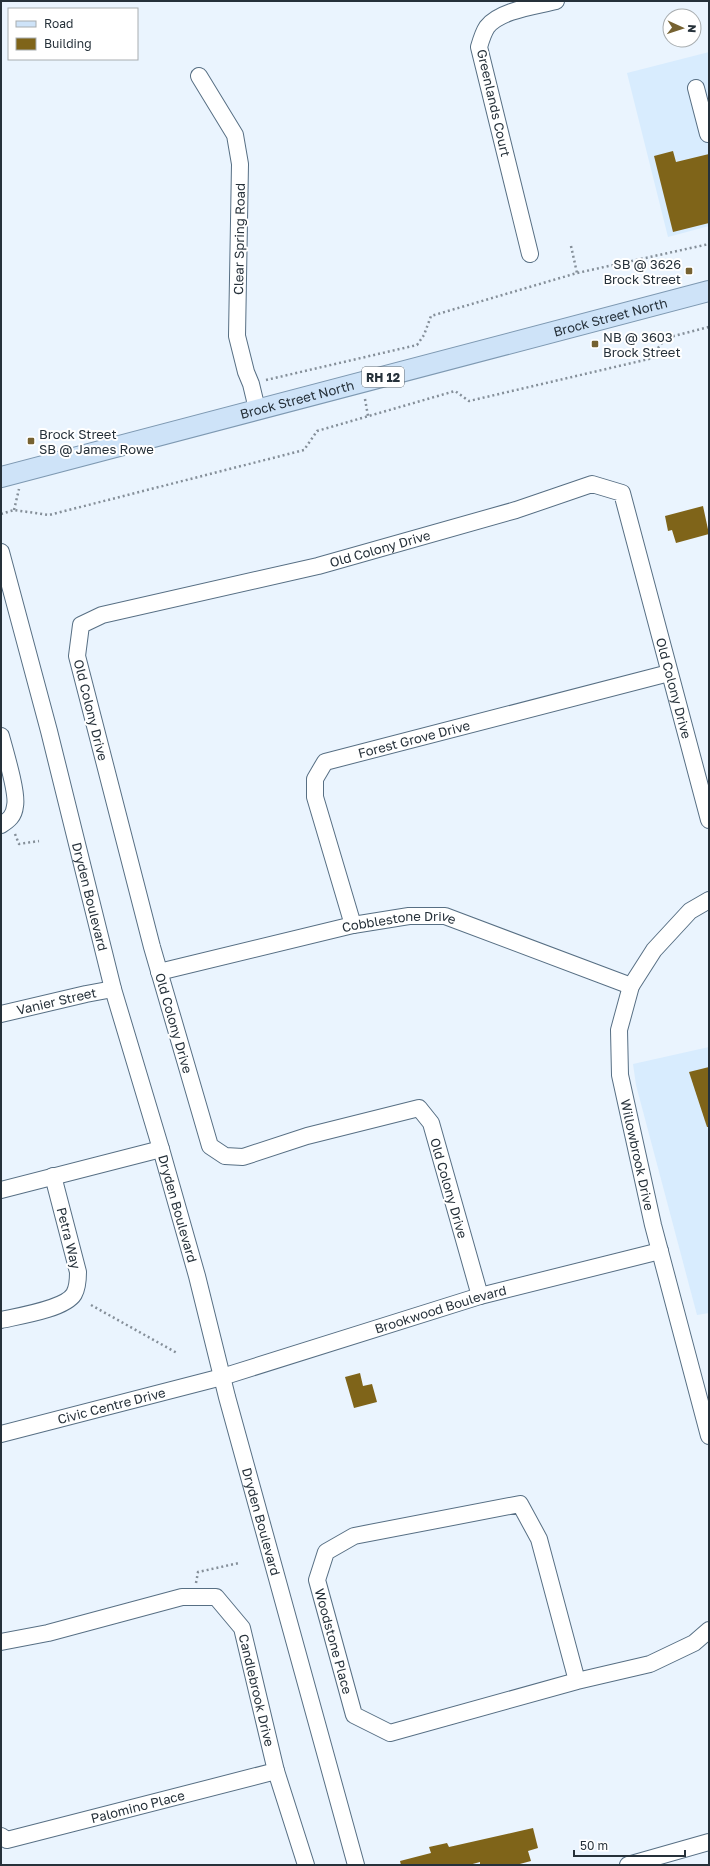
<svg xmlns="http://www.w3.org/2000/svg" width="710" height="1866" viewBox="0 0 710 1866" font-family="'Golos Text',sans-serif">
<rect width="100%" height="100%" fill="#eaf4fe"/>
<g fill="#d8ecfe">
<polygon points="709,52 709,226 668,237 627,73"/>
<polygon points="709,1047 709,1313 697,1315 636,1085 633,1064"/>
</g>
<g fill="#7f6419">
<polygon points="673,151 676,162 709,154 709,223 673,232 654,156"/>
<polygon points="703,506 709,534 676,543 672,530 668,531 665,516"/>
<polygon points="709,1067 709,1127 707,1127 689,1072"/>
<polygon points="360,1373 363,1386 372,1384 377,1402 354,1408 345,1377"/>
<polygon points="533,1828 538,1848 528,1851 531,1861 516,1865 480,1865 480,1862 469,1865 401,1865 400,1861 431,1853 429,1847 447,1843 449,1847"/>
</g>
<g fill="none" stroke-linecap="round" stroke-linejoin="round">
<defs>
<g id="minor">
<polyline points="199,76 235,135 240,164 237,336 246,372 251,384 257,409"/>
<polyline points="696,88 708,134"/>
<path d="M530 254 479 47C481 40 483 33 487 27 500 10 537 6 556 1"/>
<path id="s1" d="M1 552 49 731 113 989 161 1149 197 1276 227 1397 356 1865"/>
<path d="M1 736C5 751 18 794 15 806 14 816 9 820 1 825"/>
<path id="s2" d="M709 900 690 911 654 950 631 986 619 1030 620 1075 653 1225 709 1436"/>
<path id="s3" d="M353 925 315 797V779L325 762 669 673"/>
<path id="s4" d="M159 972 353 925 409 916H445L631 986"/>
<path id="s5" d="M1 1014 86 994 113 989"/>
<polyline points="1,1190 161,1149"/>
<path id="s6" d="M480 1296 431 1123 419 1108 307 1136 243 1157 225 1156 210 1146 152 947 77 656 81 625 102 615 318 566 516 510 592 484 622 493 709 820"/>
<path d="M1 1320C19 1316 65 1309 74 1294 78 1287 78 1279 78 1272L53 1176"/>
<path id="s7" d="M1 1434 222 1377 480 1296 660 1251"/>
<path id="s8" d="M1 1642 48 1633 182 1597H216L242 1628 276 1771 306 1865"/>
<path id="s9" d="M577 1681 539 1539 520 1504 354 1536 326 1552 317 1580 354 1715 390 1733 577 1681 650 1664 694 1643 709 1630"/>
<path id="s10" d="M1 1836 7 1840 276 1771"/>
<polyline points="628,1865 709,1842"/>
</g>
<g id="major">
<path id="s11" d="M1 477 709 291"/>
</g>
</defs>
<use href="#minor" stroke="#576f84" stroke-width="18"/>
<use href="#major" stroke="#7e99b2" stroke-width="22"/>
<g stroke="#858f99" stroke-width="2.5" stroke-dasharray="2 3" stroke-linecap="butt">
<polyline points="571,246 577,273"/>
<polyline points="266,380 417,345 424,335 431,316 577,273 709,244"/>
<polyline points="365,399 368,416"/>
<polyline points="14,510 19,489"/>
<polyline points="1,514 14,510 49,515 304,450 317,431 455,391 469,401 649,359 666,338 709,327"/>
<polyline points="15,834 19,844 39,841"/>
<polyline points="91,1305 177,1353"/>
<polyline points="196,1583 198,1572 239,1563"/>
</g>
<use href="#minor" stroke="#fff" stroke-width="16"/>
<use href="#major" stroke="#cee3f8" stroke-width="20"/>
</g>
<g fill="#766231" stroke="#fff" stroke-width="1.5">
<rect x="685" y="267" width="8" height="8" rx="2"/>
<rect x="591" y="340" width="8" height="8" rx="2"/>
<rect x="27" y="437" width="8" height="8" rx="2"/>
</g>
<g text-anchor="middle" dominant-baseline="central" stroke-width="4" stroke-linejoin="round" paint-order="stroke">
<rect fill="#fff" stroke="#676f75" stroke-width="1" x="362" y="367" width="42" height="20" rx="3"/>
<g font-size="12" font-weight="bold" fill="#26313a">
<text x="383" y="377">RH 12</text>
</g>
<g font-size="13" fill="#26313a" stroke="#fff">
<text transform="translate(494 103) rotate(77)">Greenlands Court</text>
<text transform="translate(239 239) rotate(-89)">Clear Spring Road</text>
<text stroke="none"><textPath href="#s11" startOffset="630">Brock Street North</textPath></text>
<text stroke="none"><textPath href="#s11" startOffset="306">Brock Street North</textPath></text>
<text stroke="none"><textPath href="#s6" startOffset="1266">Old Colony Drive</textPath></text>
<text stroke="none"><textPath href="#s6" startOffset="1721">Old Colony Drive</textPath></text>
<text transform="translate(91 710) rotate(76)">Old Colony Drive</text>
<text stroke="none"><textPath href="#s3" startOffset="263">Forest Grove Drive</textPath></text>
<text stroke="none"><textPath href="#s1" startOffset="356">Dryden Boulevard</textPath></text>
<text stroke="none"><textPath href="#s4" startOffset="246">Cobblestone Drive</textPath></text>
<text stroke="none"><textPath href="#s5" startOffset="57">Vanier Street</textPath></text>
<text transform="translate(174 1023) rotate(74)">Old Colony Drive</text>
<text stroke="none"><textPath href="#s2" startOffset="290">Willowbrook Drive</textPath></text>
<text transform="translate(449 1188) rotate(74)">Old Colony Drive</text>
<text stroke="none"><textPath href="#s1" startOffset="680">Dryden Boulevard</textPath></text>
<text transform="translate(69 1238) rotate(76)">Petra Way</text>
<text stroke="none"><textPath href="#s7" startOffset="457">Brookwood Boulevard</textPath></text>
<text stroke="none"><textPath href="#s7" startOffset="114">Civic Centre Drive</textPath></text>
<text stroke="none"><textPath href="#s1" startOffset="1004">Dryden Boulevard</textPath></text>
<text stroke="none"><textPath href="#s9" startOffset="481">Woodstone Place</textPath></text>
<text stroke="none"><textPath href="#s8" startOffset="325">Candlebrook Drive</textPath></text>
<text stroke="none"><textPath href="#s10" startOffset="142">Palomino Place</textPath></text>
</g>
<g font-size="13" fill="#26313a" stroke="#fff" text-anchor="start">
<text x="681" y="264" text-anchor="end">SB @ 3626<tspan x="681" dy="15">Brock Street</tspan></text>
<text x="603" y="337">NB @ 3603<tspan x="603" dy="15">Brock Street</tspan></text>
<text x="39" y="434">Brock Street<tspan x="39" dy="15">SB @ James Rowe</tspan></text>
</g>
</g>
<rect width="710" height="1866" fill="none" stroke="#26313a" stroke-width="4"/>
<rect x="8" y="8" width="130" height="52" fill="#ffffff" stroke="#a8adb0"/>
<rect x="16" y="21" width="20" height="6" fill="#cee3f8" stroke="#a8adb0"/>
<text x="44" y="28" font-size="12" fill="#26313a">Road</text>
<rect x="16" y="38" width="20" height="12" fill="#7f6419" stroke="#a8adb0"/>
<text x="44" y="48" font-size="12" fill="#26313a">Building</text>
<g transform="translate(682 28) rotate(93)"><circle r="19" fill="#ffffff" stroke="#a8adb0"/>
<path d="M0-3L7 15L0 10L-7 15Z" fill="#766231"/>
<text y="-6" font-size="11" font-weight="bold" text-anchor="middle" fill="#26313a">N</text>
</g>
<path d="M574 1850v6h111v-6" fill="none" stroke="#26313a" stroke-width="2"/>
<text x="580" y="1850" font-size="12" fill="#26313a" stroke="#ffffff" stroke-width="3" paint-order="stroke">50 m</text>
</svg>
